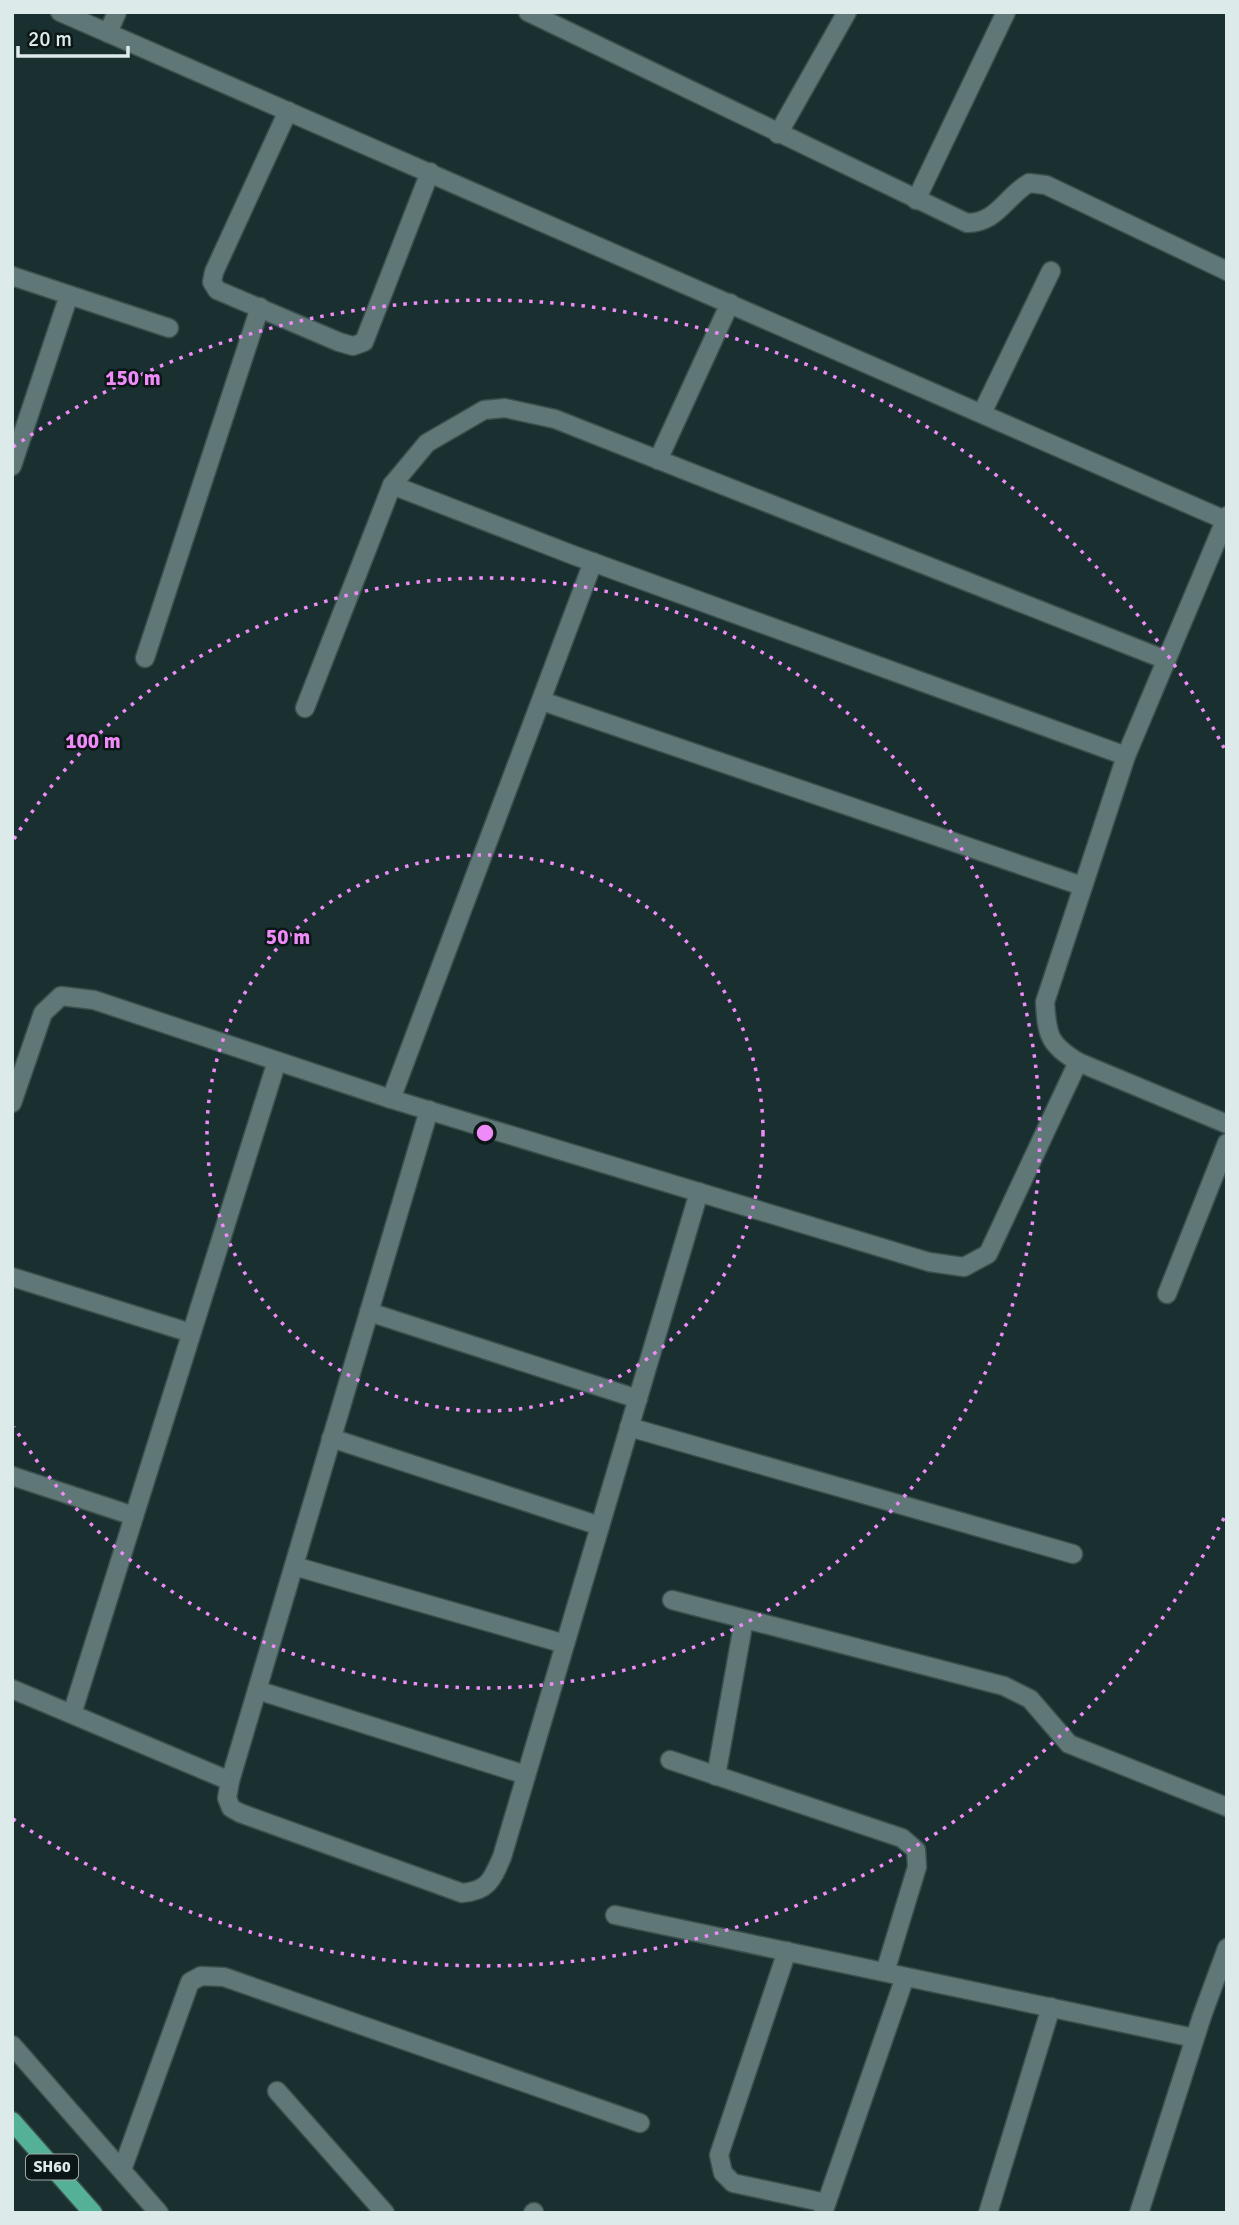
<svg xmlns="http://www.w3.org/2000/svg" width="1239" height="2225" viewBox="0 0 1239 2225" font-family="Signika,sans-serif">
<rect width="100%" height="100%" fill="#1a3030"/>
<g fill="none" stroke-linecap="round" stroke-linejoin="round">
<defs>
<g id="minor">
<polyline points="60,12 1225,520"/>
<path d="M528 12 967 223C997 223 1005 197 1029 183L1046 185 1227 271"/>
<polyline points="108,33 117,12"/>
<polyline points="288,111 214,272 212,282 217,290 339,342 353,346 364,342 430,172"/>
<polyline points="778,134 847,12"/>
<polyline points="916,200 1006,12"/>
<polyline points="12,276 169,328"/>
<polyline points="982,413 1051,271"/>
<polyline points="658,460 730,303"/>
<polyline points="12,466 69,295"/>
<polyline points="392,485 573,555 1126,756"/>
<path d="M1227 516 1126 756 1045 1002C1047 1036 1049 1044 1078 1062L1227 1124"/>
<polyline points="145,658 260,307"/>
<polyline points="542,701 1082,886"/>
<polyline points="305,708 392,485 427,443 484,410 505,408 555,419 1166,660"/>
<polyline points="391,1099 593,562"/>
<polyline points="12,1103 43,1013 61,996 94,1000 391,1099 929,1262 964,1267 988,1254 1078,1062"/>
<path d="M429 1110 230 1781 227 1798 231 1808 240 1813 462 1893C488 1891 492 1880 502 1857L699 1192"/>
<polyline points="12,1277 191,1333"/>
<polyline points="1167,1294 1227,1143"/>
<polyline points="369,1312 638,1399"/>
<polyline points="629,1427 1073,1554"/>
<polyline points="331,1438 600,1526"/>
<polyline points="12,1476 134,1516"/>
<polyline points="294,1566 565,1644"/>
<polyline points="672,1600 1004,1686 1030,1699 1069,1744 1227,1807"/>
<polyline points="12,1689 230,1781"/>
<polyline points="257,1690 526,1775"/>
<polyline points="72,1714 277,1061"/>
<polyline points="670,1760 902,1838 916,1850 917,1867 885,1972"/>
<polyline points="716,1776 744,1620"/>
<polyline points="615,1915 1194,2038"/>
<polyline points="787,1951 719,2155 723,2173 733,2183 826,2203"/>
<polyline points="277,2091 385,2213"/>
<polyline points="122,2170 190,1982 201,1976 224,1977 640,2123"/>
<polyline points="533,2213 534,2212"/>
<polyline points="823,2213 905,1977"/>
<polyline points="988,2213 1051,2007"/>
<polyline points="1139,2213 1202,2016 1227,1948"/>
</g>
<polyline id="tertiary" points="12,2045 159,2213"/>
<polyline id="primary" points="12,2121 93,2213"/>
</defs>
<use href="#minor" stroke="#3c4f4f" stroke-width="21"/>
<use href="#tertiary" stroke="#3c4f4f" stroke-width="21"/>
<use href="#primary" stroke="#3c4f4f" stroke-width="21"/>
<use href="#minor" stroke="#5f7777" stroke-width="18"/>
<use href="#tertiary" stroke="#5f7777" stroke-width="18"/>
<use href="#primary" stroke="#54b197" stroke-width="18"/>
</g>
<g fill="none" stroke="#ee8bf8" stroke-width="3.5" stroke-dasharray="3.5 7">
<circle cx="485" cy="1133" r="278"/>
<path d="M14 839A555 555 0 1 1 14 1427"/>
<path d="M1224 1518A833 833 0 0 1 13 1819M13 447A833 833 0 0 1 1224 748"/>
</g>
<g text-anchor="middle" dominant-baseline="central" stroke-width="5" stroke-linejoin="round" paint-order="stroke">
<rect fill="#0c1616" stroke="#9eaaaa" stroke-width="2" x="26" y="2154.5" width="52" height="25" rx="5"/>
<g font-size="16" font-weight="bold" fill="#ddeaea">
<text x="52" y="2167">SH60</text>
</g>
</g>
<circle cx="485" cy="1133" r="10" fill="#ee8bf8" stroke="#0c1616" stroke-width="3.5"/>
<g font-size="21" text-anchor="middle" font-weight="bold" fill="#ee8bf8" stroke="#0c1616" stroke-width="5" stroke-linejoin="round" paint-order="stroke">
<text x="133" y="385">150 m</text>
<text x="93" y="748">100 m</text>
<text x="288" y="944">50 m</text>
</g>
<rect width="1239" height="2225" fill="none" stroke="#ddeaea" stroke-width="28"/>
<path d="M18 46v10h110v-10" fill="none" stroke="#ddeaea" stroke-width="3.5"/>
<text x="28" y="46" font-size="21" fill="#ddeaea" stroke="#0c1616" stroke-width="5" paint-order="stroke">20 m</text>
</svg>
